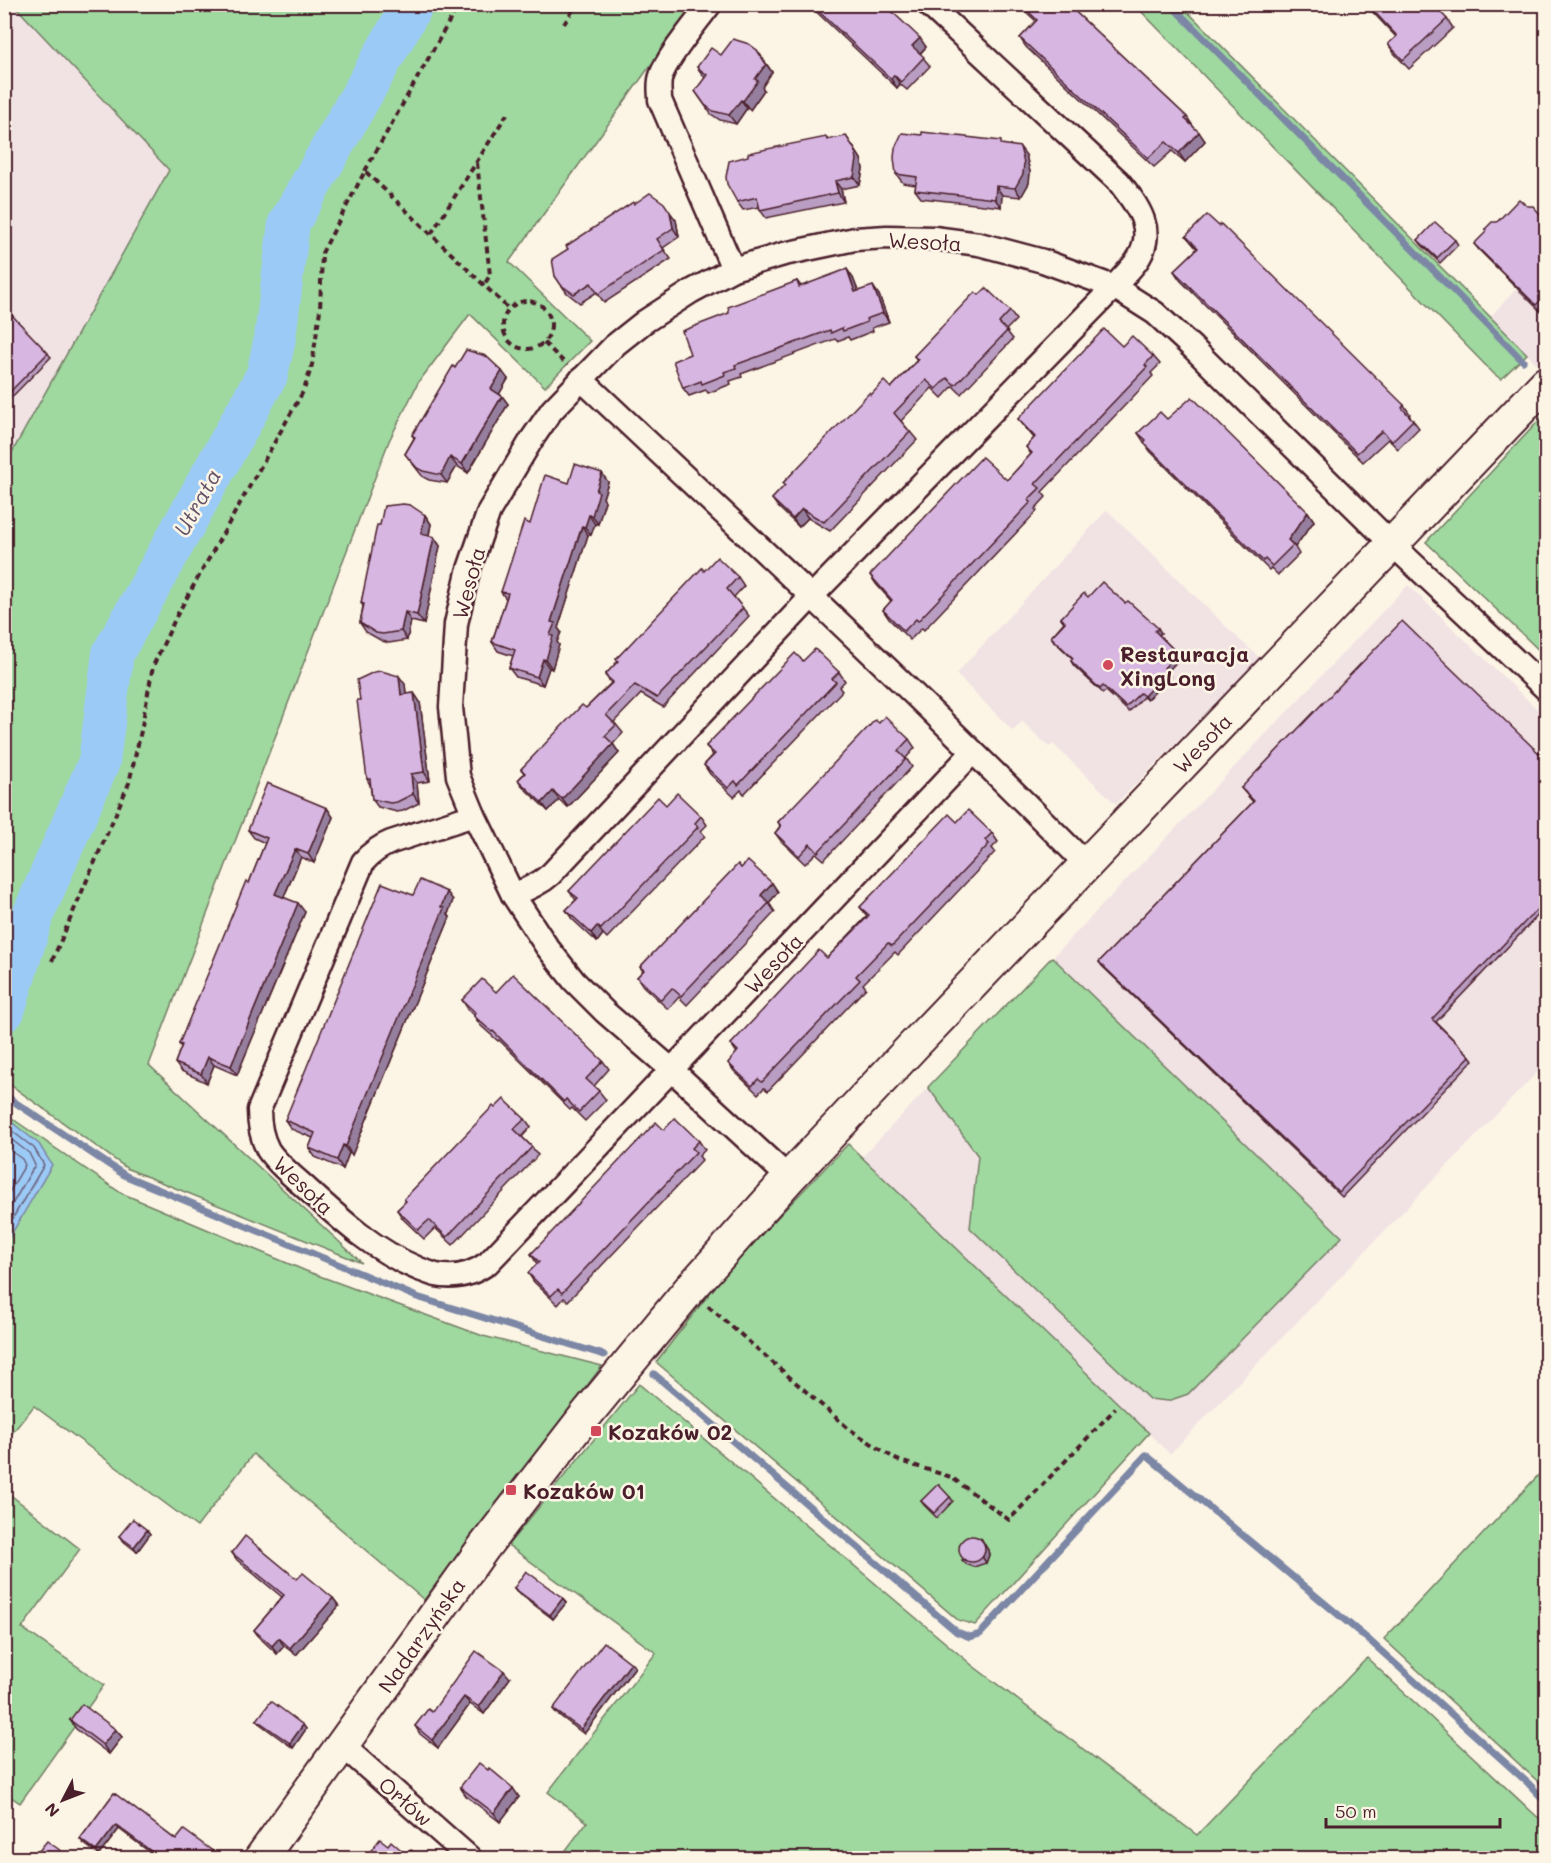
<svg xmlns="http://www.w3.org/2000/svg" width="1551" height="1863" viewBox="0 0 1551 1863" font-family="Mali,sans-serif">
<rect width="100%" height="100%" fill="#fcf5e5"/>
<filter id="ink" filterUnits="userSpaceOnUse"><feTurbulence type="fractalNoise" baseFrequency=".0167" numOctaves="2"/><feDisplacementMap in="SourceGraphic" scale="12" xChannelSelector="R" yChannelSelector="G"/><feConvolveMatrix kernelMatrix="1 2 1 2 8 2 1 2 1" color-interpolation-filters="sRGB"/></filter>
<g filter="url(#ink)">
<g fill="#f1e2e4">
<polygon points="14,4 169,170 5,465 4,5"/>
<polygon points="1546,257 1546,354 1537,364 1490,317"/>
<polygon points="1107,510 1241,641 1260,658 1116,804 1053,744 1049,747 1022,721 1013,731 956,674"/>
<polygon points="1408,585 1546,718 1546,1063 1170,1454 862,1157"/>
</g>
<g fill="#9fd99f" stroke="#747c65" stroke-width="1.5">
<polygon points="14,5 694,5 509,262 590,341 545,387 470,314 418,383 389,441 149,1065 362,1263 128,1169 5,1081 5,465 169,170"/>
<polygon points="1135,5 1181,5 1527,354 1501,379 1494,374"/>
<polygon points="1546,413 1546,657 1426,542"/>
<polygon points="1052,957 1342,1237 1188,1394 1168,1401 1149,1399 970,1228 978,1156 928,1087"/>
<polygon points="4,1113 121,1193 306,1271 483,1336 602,1366 424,1600 253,1454 197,1527 34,1406 5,1442"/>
<polygon points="848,1144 1149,1433 975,1625 958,1620 656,1362 731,1266"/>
<polygon points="639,1384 973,1666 1197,1835 1367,1658 1546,1825 1546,1858 560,1858 587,1822 548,1792 656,1653 508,1545"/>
<polygon points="1546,1467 1546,1789 1384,1639"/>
<polygon points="4,1490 80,1549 22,1628 104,1685 20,1803 4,1792"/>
</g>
<polygon fill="#9ccaf7" stroke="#7b86a5" stroke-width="1.5" points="5,1117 39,1144 52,1165 5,1245"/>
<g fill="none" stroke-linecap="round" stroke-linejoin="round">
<g stroke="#6b637d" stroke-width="1.5">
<polyline points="4,1125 34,1148 44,1165 4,1233"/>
<polyline points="4,1134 29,1153 35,1165 4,1218"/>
<polyline points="4,1146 22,1159 25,1165 4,1201"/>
</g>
<g stroke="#7b86a5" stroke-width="7">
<polyline points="1170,4 1523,361"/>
<polyline points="4,1095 126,1176 417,1297 604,1355"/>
<polyline points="654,1374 957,1632 970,1637 980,1634 1146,1455 1370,1641 1528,1783 1546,1802"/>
</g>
<polyline stroke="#9ccaf7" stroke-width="42" points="4,1011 33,915 99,762 113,653 267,375 275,338 289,223 413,4"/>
<defs>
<g id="street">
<path d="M710 4C697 22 667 57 661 76 658 84 660 92 660 100L733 269"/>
<path d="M581 379C751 539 922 698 1086 864"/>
<path d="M474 815 391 842C379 847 371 853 363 862L259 1110C259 1125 261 1137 268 1150 278 1165 294 1177 307 1189 341 1220 375 1251 419 1269 425 1271 431 1274 436 1275 456 1279 473 1274 488 1263L973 752"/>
<path d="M513 895C527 889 540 884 551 874L812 596 1114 287C1121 279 1129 271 1136 262 1158 232 1138 206 1119 182L928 4"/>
<polyline points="789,1178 672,1070 605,1012 574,981 547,947 513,895 474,815 458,776 451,707 456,624 468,572 489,511 532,439 552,410 615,345 644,322 692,291 733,269 784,254 855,239 887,237 934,238 979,244 1043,261 1114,287 1155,313 1193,348 1393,545 1546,689"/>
<polyline points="342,1745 470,1858"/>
</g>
<polyline id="secondary" points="261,1858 484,1547 586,1415 689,1290 789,1178 915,1044 1546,383"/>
</defs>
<use href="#street" stroke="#4a1f2b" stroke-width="27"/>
<use href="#secondary" stroke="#4a1f2b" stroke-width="36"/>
<g stroke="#4a1f2b" stroke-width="4" stroke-dasharray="6 4.5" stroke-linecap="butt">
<polyline points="564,24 577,4"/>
<polyline points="477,163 490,275 484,285"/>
<polyline points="365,171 459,4"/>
<polyline points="431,234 507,114"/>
<circle cx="527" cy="325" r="24"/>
<polyline points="544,343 567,365"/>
<polyline points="52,961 129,783 141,731 153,666 177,615 304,390 312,365 320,310 322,253 365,171 509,309"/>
<polyline points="708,1306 849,1429 897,1460 951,1477 1009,1520 1116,1408"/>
</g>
<use href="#street" stroke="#fcf5e5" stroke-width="22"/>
<use href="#secondary" stroke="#fcf5e5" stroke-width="32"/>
</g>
<g fill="#b99dc2" stroke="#4a1f2b" stroke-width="1.5">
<polygon points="808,4 884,4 926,47 920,54 930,66 907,90 900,84 897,88"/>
<polygon points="1017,4 1067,4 1187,117 1193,126 1205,141 1185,162 1172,151 1154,167 1026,47 1020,38 1036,21"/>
<polygon points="1365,4 1409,4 1413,9 1447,19 1453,28 1409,69 1394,53 1388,44 1396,37"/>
<polygon points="757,50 772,72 762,87 764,90 750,110 747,108 736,124 720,120 711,114 695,91 705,78 697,67 721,55"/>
<polygon points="826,137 828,140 852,145 861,159 863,169 860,185 841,189 844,202 766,218 760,210 759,207 743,210 737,202"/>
<polygon points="1004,145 1026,155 1030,172 1029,183 1021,197 1002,195 1001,207 921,198 915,190 916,185 903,183 896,174"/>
<polygon points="635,204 676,220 679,237 663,248 671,259 604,303 597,292 580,303 567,293 555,276"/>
<polygon points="1527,206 1546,221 1546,306 1541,312 1479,250 1474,244"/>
<polygon points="1186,236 1404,405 1410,414 1409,415 1419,428 1398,449 1388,439 1363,462 1180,280 1174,271 1197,249"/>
<polygon points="1418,240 1455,240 1458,245 1440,263 1421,244"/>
<polygon points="853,278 858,291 879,295 889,322 872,328 873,331 850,340 848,337 837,341 835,339 741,374 742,377 730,381 731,384 708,393 706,390 689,396 683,388 690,354 729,313 797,281 801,286"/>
<polygon points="979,295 1010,311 1016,320 1006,330 1013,339 961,394 953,386 942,398 932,388 901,421 917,440 830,531 808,518 799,527 778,507 772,499 785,485 783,483 871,395 891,388 917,360 914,356"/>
<polygon points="4,307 51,357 4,405"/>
<polygon points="1122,346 1153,356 1160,364 1151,373 1153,376 1042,492 1046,497 1035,509 1037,511 924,630 922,628 910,640 889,619 883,610 891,601 876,584 870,575 1007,480 1031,454 1026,447 1034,438 1018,419"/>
<polygon points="455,368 508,379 499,394 502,396 508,404 468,473 457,466 447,483 429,480 423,477 405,454 414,438 412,435"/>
<polygon points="1167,419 1308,512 1314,521 1295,547 1299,554 1278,575 1271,568 1269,570 1150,451 1138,433"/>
<polygon points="608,482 603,498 605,501 598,524 595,524 591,535 588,535 558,628 561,632 557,642 559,645 552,669 549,668 543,685 516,677 509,668 513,656 498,651 492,642 506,599 501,592 530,524 569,483"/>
<polygon points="425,515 431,524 429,536 434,537 440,546 424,624 411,621 407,640 389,643 382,641 366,632 360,623 363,606 361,603 380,525"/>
<polygon points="704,571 738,577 744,586 734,597 749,616 663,707 641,694 614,722 623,733 613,744 619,753 568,807 559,800 548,811 524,788 518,780 524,773 521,769 586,708 611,683 605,675 618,661 616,659"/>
<polygon points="1088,597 1125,603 1161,633 1159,635 1181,657 1167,672 1170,676 1147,700 1143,697 1129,712 1106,691 1103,693 1074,666 1071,661 1073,659 1054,641 1051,637 1064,622 1061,618"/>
<polygon points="803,661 839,672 845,681 839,687 842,691 744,794 741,790 734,797 710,774 704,765 713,755 706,746"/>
<polygon points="405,684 406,694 414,693 420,702 430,781 417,783 419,803 403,811 397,812 378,807 372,799 370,785 367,779"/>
<polygon points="879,723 909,739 915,748 906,758 912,767 824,860 816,853 805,864 781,841 775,833 780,826 778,822"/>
<polygon points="1546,760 1546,907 1436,1022 1470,1056 1473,1060 1342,1197 1102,966 1099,962 1253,802 1241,788"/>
<polygon points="666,805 701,816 707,825 701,831 705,836 607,938 603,934 597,942 572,919 566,910 576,900 569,891"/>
<polygon points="327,808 333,817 314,863 301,857 284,897 305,912 237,1075 214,1065 207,1083 181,1071 175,1063 181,1047 179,1044 249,883 265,843 254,838 248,830"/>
<polygon points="957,822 992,833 998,842 992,848 995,852 898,955 895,952 863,984 866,988 768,1091 764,1088 758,1094 734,1071 728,1063 737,1053 731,1044 827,958 867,916 860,907"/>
<polygon points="741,868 772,883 778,892 769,903 775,912 687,1005 679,997 668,1009 643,986 637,977 643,971 640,967"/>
<polygon points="413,895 453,900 448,914 450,917 352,1155 349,1153 343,1169 315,1157 309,1148 313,1138 291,1129 285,1120"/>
<polygon points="496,992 603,1061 609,1069 594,1086 599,1091 606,1100 585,1121 572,1108 570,1110 499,1040 498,1041 480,1025 474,1016 474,1015 468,1009 462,1000"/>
<polygon points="495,1108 525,1119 531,1127 522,1137 532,1147 538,1155 453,1245 435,1228 424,1239 403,1219 397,1210 406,1202 404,1199"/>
<polygon points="664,1130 699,1141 705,1150 699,1156 702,1160 568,1301 564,1298 558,1305 534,1282 528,1273 537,1264 531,1254"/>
<polygon points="950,1497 953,1501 937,1518 924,1505 921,1501"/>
<polygon points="147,1530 150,1534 137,1552 122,1540 119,1536"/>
<polygon points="988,1550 989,1555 986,1563 974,1567 966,1564 962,1560"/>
<polygon points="232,1553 297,1579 333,1598 339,1606 296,1655 284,1646 277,1654 259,1637 254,1630 282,1597 237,1560"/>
<polygon points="514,1588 563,1598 566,1603 553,1619 517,1592"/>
<polygon points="635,1667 584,1734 556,1713 553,1709"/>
<polygon points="510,1678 484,1714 470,1704 438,1748 420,1734 415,1726 432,1712"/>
<polygon points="70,1720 115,1729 122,1737 109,1754 76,1729"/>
<polygon points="257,1720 303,1725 306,1729 293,1748 260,1724"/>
<polygon points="460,1787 519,1797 500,1822 466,1796"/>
<polygon points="114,1793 176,1840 151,1853 119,1829 99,1855 83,1843 80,1839"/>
</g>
<g fill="#967f9e" stroke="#4a1f2b" stroke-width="1.5">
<polygon points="920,38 926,47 918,55 912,46"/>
<polygon points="766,64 772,72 762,87 764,90 750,110 743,101 755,79"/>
<polygon points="894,75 900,84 897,88 891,79"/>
<polygon points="741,100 747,108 736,124 729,115"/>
<polygon points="1199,132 1205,141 1185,162 1179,153"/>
<polygon points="846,136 861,159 863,169 860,185 854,177"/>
<polygon points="1020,147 1026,155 1030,172 1029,183 1021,197 1015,188"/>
<polygon points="835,181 841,189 844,202 838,193"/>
<polygon points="996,186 1002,195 1001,207 995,199"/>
<polygon points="670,212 676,220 679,237 673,228"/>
<polygon points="1541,215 1546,221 1546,257 1542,250"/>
<polygon points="847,269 853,278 862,301 855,292"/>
<polygon points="873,286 879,295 889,322 883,313"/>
<polygon points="502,371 508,379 497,398 491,389"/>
<polygon points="502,396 508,404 468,473 462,464"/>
<polygon points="6,429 9,433 4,441 4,431"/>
<polygon points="450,457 457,466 447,483 441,475"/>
<polygon points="602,473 608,482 603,498 605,501 598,524 592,516 596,491"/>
<polygon points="802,509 808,518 799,527 793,519"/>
<polygon points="1308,512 1314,521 1295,547 1288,540"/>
<polygon points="425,515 431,524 427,543 421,534"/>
<polygon points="589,515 595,524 591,535 585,527"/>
<polygon points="582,526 588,535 558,628 561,632 557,642 559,645 552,669 546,660 550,635 551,622"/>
<polygon points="434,537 440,546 424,624 417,615"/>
<polygon points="405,612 411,621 407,640 401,631"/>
<polygon points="1158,628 1161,633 1158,636 1155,631"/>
<polygon points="1177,653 1181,657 1167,672 1170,676 1147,700 1144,696 1164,668"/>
<polygon points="543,659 549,668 543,685 537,677"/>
<polygon points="399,676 405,684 407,704 401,695"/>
<polygon points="414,693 420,702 430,781 424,772"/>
<polygon points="613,744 619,753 568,807 562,799"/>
<polygon points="411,774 417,783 419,803 413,794"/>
<polygon points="553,791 559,800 548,811 542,803"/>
<polygon points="327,808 333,817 314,863 308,854"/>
<polygon points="295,849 301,857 281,903 275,894"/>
<polygon points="772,883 778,892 768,904 761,895"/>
<polygon points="447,892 453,900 448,914 450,917 352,1155 346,1146"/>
<polygon points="298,903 305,912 237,1075 231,1066"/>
<polygon points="597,926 603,934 597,942 591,933"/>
<polygon points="208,1057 214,1065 207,1083 201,1074"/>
<polygon points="343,1145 349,1153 343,1169 337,1160"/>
<polygon points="147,1530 150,1534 137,1552 134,1547"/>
<polygon points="981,1538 988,1550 989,1555 986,1563 983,1558"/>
<polygon points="333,1598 339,1606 296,1655 290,1648"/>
<polygon points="563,1598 566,1603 553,1619 550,1615"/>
<polygon points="279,1638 284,1646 277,1654 272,1646"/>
<polygon points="631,1663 635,1667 584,1734 581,1729"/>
<polygon points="504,1671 510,1678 484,1714 479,1707"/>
<polygon points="464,1697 470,1704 438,1748 432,1740"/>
<polygon points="303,1725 306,1729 293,1748 290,1743"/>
<polygon points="115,1729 122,1737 109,1754 103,1745"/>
<polygon points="513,1788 519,1797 500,1822 494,1813"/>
<polygon points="116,1825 119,1829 99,1855 96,1851"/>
</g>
<g fill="#d7b6e1" stroke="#4a1f2b" stroke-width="1.5">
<polygon points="811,4 884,4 920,38 912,46 924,57 901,82 894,75 891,79"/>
<polygon points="1021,4 1067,4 1187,117 1185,119 1199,132 1179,153 1166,142 1148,158 1020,38 1037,20"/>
<polygon points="1367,4 1409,4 1413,9 1418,4 1433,4 1447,19 1403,60 1388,44 1397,36"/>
<polygon points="733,39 749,44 757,50 766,64 755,79 758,81 743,101 741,100 729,115 713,111 705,105 695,91 707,75 697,67 711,48 721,55"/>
<polygon points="922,132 1001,141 1001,144 1020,147 1024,163 1023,174 1015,188 996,186 995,199 915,190 917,177 896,174 894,158 895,148 902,133 922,135"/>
<polygon points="846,136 855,150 857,160 854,177 835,181 838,193 760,210 757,197 737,202 727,184 726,177 729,161 748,156 748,153 826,137 827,140"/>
<polygon points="650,193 664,203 670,212 673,228 657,239 664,250 598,294 591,283 574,294 561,285 555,276 552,259 568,249 566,246 633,202 634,204"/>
<polygon points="1519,199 1527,206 1533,206 1541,215 1542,250 1546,246 1546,295 1536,305 1474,244 1485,233 1486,228 1492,222 1497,222"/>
<polygon points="1207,215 1219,226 1221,224 1404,405 1402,408 1413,420 1392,441 1382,431 1357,453 1174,271 1198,248 1186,236"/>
<polygon points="1435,222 1455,240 1437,258 1418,240"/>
<polygon points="847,269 855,292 873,286 883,313 866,319 867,322 843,331 842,328 831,333 830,330 735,365 736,368 724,372 725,375 702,384 701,381 683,388 673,361 690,354 682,331 729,313 728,307 797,281 799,287"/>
<polygon points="986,288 1010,311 999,323 1007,331 955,385 947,378 936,389 926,380 894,413 910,432 824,522 802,509 793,519 772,499 785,485 783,483 869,393 871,395 884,381 891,388 918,360 914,356 975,292 979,295"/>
<polygon points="4,307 48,353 4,398"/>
<polygon points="1104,329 1122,346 1132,336 1153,356 1145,365 1147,367 1035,484 1040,488 1028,500 1031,502 918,621 916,619 904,631 883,610 892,600 870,575 982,457 1007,480 1032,453 1026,447 1035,437 1018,419"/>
<polygon points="466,350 486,356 502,371 491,389 502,396 462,464 450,457 441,475 423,471 417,468 405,454 415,437 412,435 453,366 455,368"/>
<polygon points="1192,397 1308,512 1288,540 1293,545 1272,566 1265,559 1263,561 1144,443 1146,440 1138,433 1160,412 1167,419"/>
<polygon points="575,464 602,473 596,491 599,492 592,516 589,515 585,527 582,526 551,622 555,623 550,635 553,636 546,660 543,659 537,677 509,668 515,650 492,642 508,593 501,592 524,521 530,524 545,475 569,483"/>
<polygon points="403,504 410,505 425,515 421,534 434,537 417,615 405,612 401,631 383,634 376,633 360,623 364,604 361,603 377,525 380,525 384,506"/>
<polygon points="717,557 738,577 727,589 743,608 657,698 635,685 606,715 616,725 605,736 613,744 562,799 553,791 542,803 518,780 525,773 521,769 582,705 586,708 613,682 605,675 618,661 616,659 702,568 704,571"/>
<polygon points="1102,582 1125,603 1128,601 1158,628 1155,631 1177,653 1164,668 1167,671 1144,696 1140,693 1126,707 1103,686 1100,689 1071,661 1073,658 1051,637 1065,622 1061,618 1084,593 1088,597"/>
<polygon points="1402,621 1546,760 1546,900 1432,1019 1470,1056 1339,1192 1099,962 1254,801 1241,788"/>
<polygon points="815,649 839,672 832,679 836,682 738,785 735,781 728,788 704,765 715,754 706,746 795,653 803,661"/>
<polygon points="381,671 399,676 401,695 414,693 424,772 411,774 413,794 397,802 390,803 372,799 370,779 367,779 357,700 360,700 357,680 374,672"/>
<polygon points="885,716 909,739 898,751 906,759 818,852 810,844 799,856 775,833 781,826 778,822 875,720 879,723"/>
<polygon points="267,783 327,808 308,854 295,849 275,894 298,903 231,1066 208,1057 201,1074 175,1063 182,1045 179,1044 246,881 249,883 267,838 248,830"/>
<polygon points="677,793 701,816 695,823 698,827 601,929 597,926 591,933 566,910 578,898 569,891 658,797 666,805"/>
<polygon points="968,810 992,833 985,840 989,844 892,946 888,943 856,976 860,980 762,1082 758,1079 752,1086 728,1063 738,1051 731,1044 819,950 827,958 858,927 869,915 860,907 949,814 957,822"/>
<polygon points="748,861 772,883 761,895 769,903 681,996 672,988 661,1000 637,977 644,970 640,967 738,864 741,868"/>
<polygon points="420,880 447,892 441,907 444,908 346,1146 343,1145 337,1160 309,1148 315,1133 285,1120 382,883 413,895"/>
<polygon points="513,974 603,1061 586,1079 599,1091 579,1112 566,1099 564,1102 493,1031 492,1032 474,1016 476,1013 462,1000 482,979 496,992"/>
<polygon points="504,1099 525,1119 514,1129 532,1147 447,1237 429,1220 418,1230 397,1210 406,1201 404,1199 493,1106 495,1108"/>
<polygon points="675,1118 699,1141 692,1148 696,1152 562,1293 558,1289 551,1296 528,1273 539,1262 531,1254 656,1122 664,1130"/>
<polygon points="938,1484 950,1497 934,1513 921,1501"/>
<polygon points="133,1519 147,1530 134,1547 119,1536"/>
<circle cx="972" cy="1549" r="13"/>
<polygon points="245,1536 297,1579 303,1573 333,1598 290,1648 279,1638 272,1646 254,1630 284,1595 232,1553"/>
<polygon points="526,1571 563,1598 550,1615 514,1588"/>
<polygon points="604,1642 631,1663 581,1729 553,1709"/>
<polygon points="476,1651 504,1671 479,1707 464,1697 432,1740 415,1726 428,1709 432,1712"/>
<polygon points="271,1701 303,1725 290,1743 257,1720"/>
<polygon points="82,1704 115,1729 103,1745 70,1720"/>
<polygon points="479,1763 488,1770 489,1768 513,1788 494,1813 460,1787"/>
<polygon points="114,1793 176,1840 184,1830 222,1858 147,1858 152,1852 116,1825 96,1851 80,1839"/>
<polygon points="380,1839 388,1845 391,1841 407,1855 411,1850 422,1858 365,1858"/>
<polygon points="47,1841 71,1858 33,1858"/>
</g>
</g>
<g fill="#d1495b" stroke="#fcf5e5" stroke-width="2">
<circle cx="1108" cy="665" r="6"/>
<rect x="590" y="1425" width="12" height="12" rx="3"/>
<rect x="505" y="1484" width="12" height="12" rx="3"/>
</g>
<g text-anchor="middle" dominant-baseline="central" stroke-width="5" stroke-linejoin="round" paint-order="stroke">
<g font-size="21" fill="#4a1f2b" stroke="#fcf5e5">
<text transform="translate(925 241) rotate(3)">Wesoła</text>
<text transform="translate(468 583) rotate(-75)">Wesoła</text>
<text transform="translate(1202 743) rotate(-46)">Wesoła</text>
<text transform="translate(773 963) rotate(-47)">Wesoła</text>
<text transform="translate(304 1185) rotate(44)">Wesoła</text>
<text transform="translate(421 1635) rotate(-55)">Nadarzyńska</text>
<text transform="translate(406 1801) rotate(41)">Orłów</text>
</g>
<g font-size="21" font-weight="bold" fill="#4a1f2b" stroke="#fcf5e5" text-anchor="start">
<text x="1120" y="653">Restauracja<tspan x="1120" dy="24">XingLong</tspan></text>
<text x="608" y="1431">Kozaków 02</text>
<text x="523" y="1490">Kozaków 01</text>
</g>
<g font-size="22" font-style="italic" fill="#635268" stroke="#fcf5e5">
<text transform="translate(197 502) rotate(-61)">Utrata</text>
</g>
</g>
<rect width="1551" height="1863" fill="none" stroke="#fcf5e5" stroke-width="24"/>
<rect x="12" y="12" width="1527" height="1839" fill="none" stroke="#4a1f2b" stroke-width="2" filter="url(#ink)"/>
<g transform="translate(63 1800) rotate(228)" stroke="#fcf5e5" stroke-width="4.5" paint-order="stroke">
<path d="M0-4.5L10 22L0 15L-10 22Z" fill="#4a1f2b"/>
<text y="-9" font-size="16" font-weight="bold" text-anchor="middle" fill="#4a1f2b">N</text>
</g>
<path d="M1326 1818v9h174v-9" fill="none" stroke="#4a1f2b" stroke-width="3"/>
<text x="1335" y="1818" font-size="18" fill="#4a1f2b" stroke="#fcf5e5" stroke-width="4.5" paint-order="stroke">50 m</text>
</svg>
